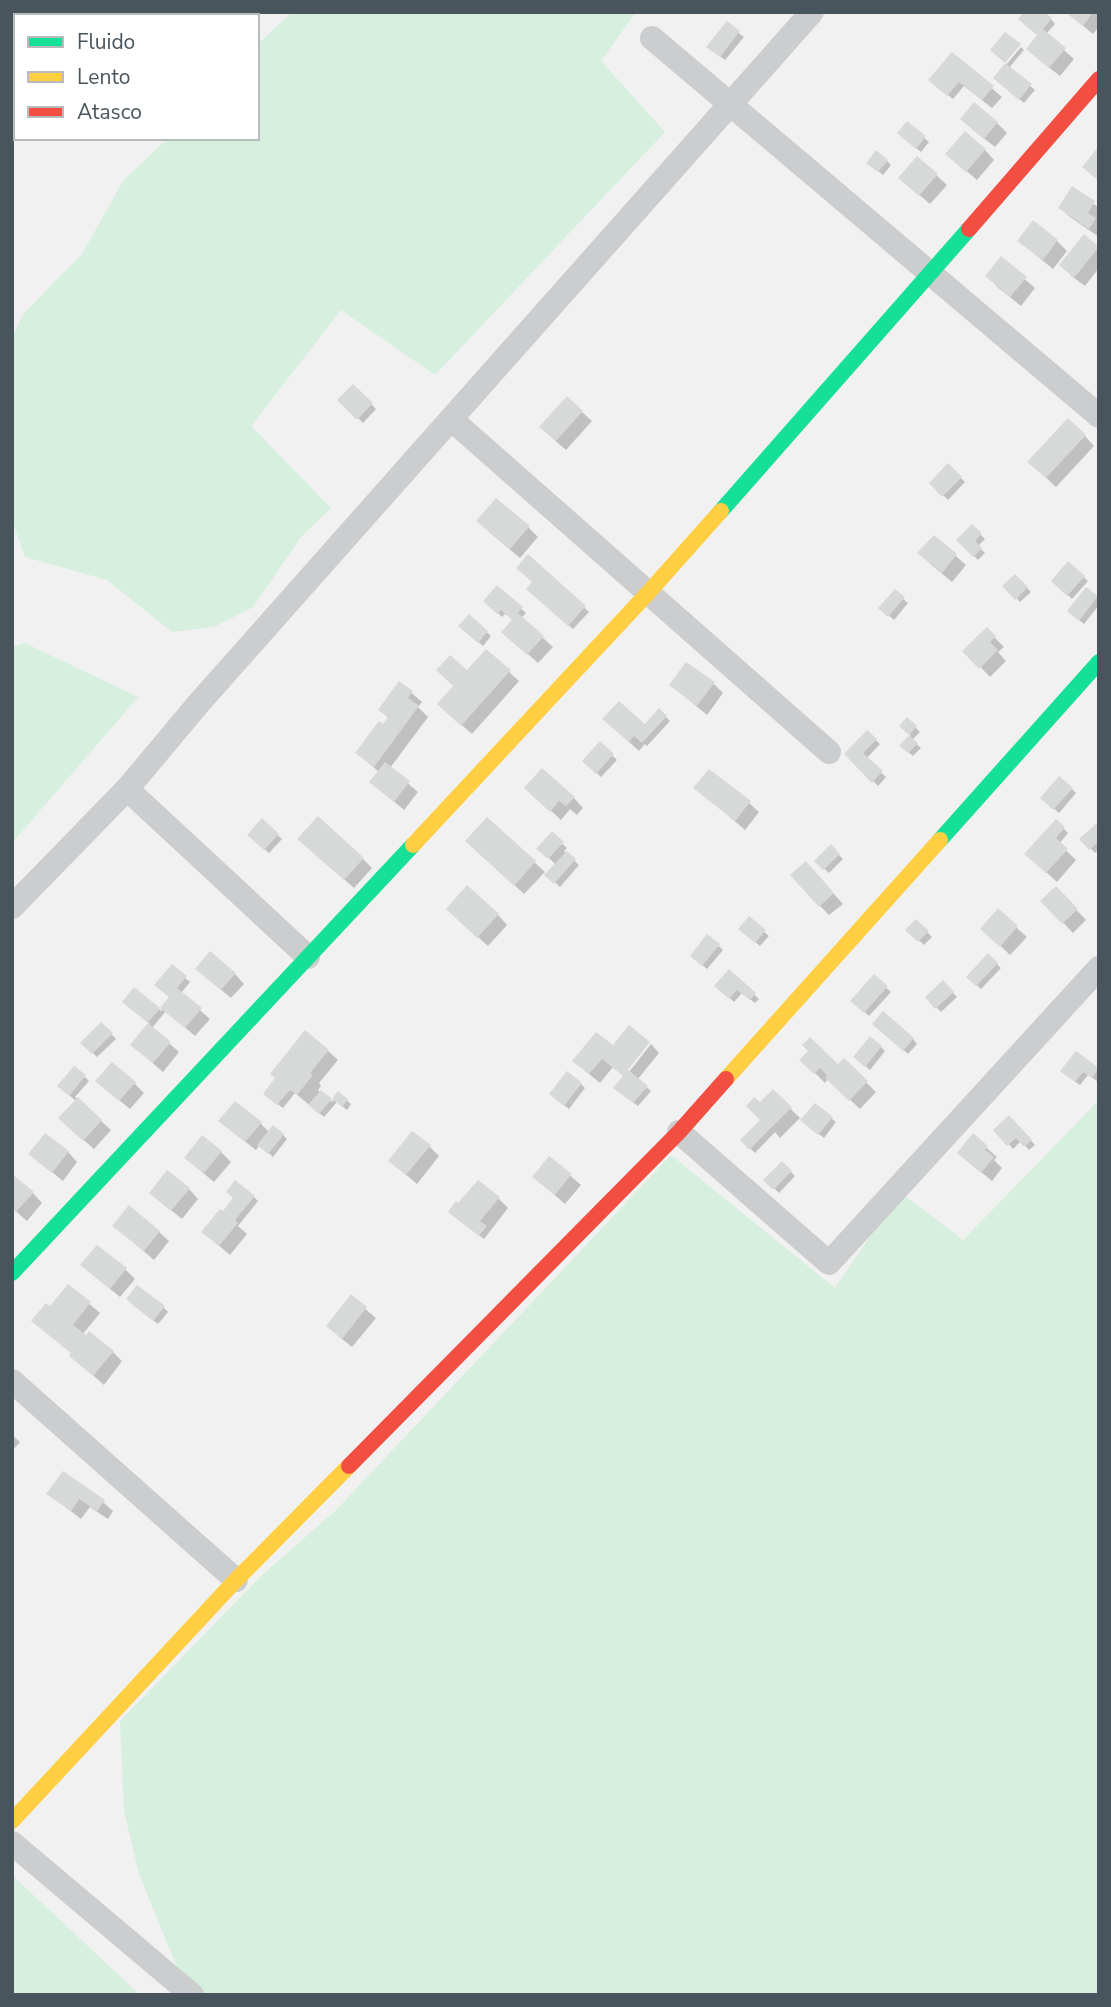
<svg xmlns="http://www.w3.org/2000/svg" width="1111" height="2007" viewBox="0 0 1111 2007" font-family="'Nunito Sans',sans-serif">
<rect width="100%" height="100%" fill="#f1f1f1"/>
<g fill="#d7efde">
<polygon points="292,12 636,12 601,61 665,132 435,375 341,310 251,426 331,508 301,537 253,607 214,627 172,632 107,580 25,557 12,520 12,338 23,314 82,254 123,181 168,138 257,138 257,45"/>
<polygon points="25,643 138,697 12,843 12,647"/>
<polygon points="1099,1100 1099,1995 194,1995 183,1982 139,1874 124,1811 120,1721 261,1576 336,1510 671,1155 835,1288 900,1192 963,1240"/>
<polygon points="12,1875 140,1995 12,1995"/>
</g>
<g fill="#0003">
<polygon points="1066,12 1099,12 1099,27 1093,34"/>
<polygon points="1051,19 1055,24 1046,34 1074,59 1060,76 1038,59 1039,36 1024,24"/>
<polygon points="727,24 744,37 725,60 713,51"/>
<polygon points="1021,47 1024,50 1009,68 1035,90 1024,103 995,78"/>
<polygon points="952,54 1002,97 992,108 964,86 953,99 935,85"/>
<polygon points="907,123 929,142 921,152 903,138"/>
<polygon points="997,123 1007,133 995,147 972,129"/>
<polygon points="985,150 994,160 977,180 957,163"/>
<polygon points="917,158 947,185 930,204 910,187"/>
<polygon points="887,161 891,165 883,175 873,167"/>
<polygon points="1073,188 1099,208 1099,237 1070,217 1060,208"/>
<polygon points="1084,237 1099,248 1099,268 1085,286 1070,275"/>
<polygon points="1019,241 1057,241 1067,251 1053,269"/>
<polygon points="1001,259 1035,288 1021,306 996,286"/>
<polygon points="353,386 376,409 363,423 340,400"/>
<polygon points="582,412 592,421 566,450 551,437"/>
<polygon points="1085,436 1094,446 1056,487 1039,471"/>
<polygon points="948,465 965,482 948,500 931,483"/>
<polygon points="972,526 985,539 978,546 985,553 978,560 958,540"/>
<polygon points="528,527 538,537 520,558 488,531"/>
<polygon points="934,537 966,565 952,582 929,563"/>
<polygon points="528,557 589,612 573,629 546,606 535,583"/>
<polygon points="1068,564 1088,581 1072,599 1053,581"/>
<polygon points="1015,576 1031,592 1020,602 1005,586"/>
<polygon points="498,587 526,613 521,618 553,647 538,663 513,641 514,620 506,613 502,617 485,601"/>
<polygon points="1086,590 1099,600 1099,605 1084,624 1073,615"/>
<polygon points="895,592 908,603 894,620 881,608"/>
<polygon points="469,616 491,636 483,646 460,626"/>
<polygon points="987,630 1004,647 998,652 1006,661 990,677 965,651"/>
<polygon points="509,672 519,681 472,734 449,714 467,673"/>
<polygon points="400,683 422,702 418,707 428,717 390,768 418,792 404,810 371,782 379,772 357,753 389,719 380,709"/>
<polygon points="714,684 723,693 707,715 671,685"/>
<polygon points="660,711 670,721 647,746 645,744 639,751 614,728 645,727"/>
<polygon points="907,719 920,732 912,740 921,748 913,756 901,746 911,735 901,726"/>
<polygon points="867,732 880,744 866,759 886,777 878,786 847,754"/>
<polygon points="600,744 617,760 601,777 584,761"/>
<polygon points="1060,778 1076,793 1059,813 1042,798"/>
<polygon points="696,788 749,803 759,812 745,830"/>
<polygon points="536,797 574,798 583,808 577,815 570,809 561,820"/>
<polygon points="487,819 545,872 524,894 477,851"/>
<polygon points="262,821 282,839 269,853 249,835"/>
<polygon points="1056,821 1068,833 1059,844 1076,860 1057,882 1036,863"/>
<polygon points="1099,824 1099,849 1095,853 1082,839"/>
<polygon points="552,834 567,848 564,851 579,865 560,887 547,875 556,865 539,848"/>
<polygon points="831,847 843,859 829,873 816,861"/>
<polygon points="309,848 363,859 372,868 354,888"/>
<polygon points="815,873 843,904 829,915 820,906"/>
<polygon points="1056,889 1086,920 1073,933 1043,901"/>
<polygon points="998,911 1027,937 1010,955 992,938"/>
<polygon points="498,915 507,925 488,946 458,919"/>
<polygon points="749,918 769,936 760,946 744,933"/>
<polygon points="916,921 932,937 924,945 908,930"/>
<polygon points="719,946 723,950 707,969 696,960"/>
<polygon points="988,956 1001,968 981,989 968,977"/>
<polygon points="729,972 759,999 755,1003 742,993 734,1002 721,990"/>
<polygon points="235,974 244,984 231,998 207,978"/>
<polygon points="874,977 891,992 869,1016 853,1001"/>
<polygon points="185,978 190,982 181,993 210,1019 195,1036 166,1011 152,1028 179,1052 163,1072 132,1045 150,1024 129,1006 135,989 161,1011 171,998 161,989"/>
<polygon points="943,982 957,997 941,1012 927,997"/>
<polygon points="101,1024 116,1039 97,1057 83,1043"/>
<polygon points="879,1028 913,1039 917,1044 908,1054"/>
<polygon points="596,1034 624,1072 629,1072 651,1044 659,1053 637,1080 651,1091 638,1106 620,1092 625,1076 613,1067 600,1083 584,1070"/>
<polygon points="881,1047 885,1051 870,1070 860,1061"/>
<polygon points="328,1051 338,1060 319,1083 321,1086 318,1090 332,1102 338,1093 351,1104 347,1110 337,1102 324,1117 295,1093 283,1108 269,1098"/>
<polygon points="1076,1054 1099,1071 1097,1081 1088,1075 1080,1085 1067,1076"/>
<polygon points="802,1060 839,1066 844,1061 876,1092 860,1109 828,1079 825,1083"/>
<polygon points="85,1077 89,1081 75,1097 111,1130 94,1149 70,1128 76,1101 64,1091"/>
<polygon points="134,1083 144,1093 130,1109 107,1090"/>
<polygon points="581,1084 585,1088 569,1109 555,1098"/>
<polygon points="773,1092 800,1118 780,1138 775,1132 755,1153 742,1140 762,1120 760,1105"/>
<polygon points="1009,1117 1035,1145 1029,1150 1021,1141 1013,1149 996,1130"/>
<polygon points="831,1118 836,1122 824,1138 807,1125"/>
<polygon points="260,1123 269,1132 283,1135 287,1139 273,1157 260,1145 256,1150 230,1130"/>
<polygon points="973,1136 997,1157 994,1160 1002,1168 992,1181 969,1162"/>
<polygon points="430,1147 439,1156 417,1184 390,1161"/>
<polygon points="68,1152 77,1162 63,1181 30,1154"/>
<polygon points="221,1152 231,1162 214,1182 196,1167"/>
<polygon points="550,1158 581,1185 565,1204 544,1186"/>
<polygon points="782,1163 795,1176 779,1193 766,1180"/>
<polygon points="189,1189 198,1199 182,1219 161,1202"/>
<polygon points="33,1193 42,1203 27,1221 12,1208"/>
<polygon points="254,1197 258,1201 238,1226 247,1234 230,1255 203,1232 223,1213"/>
<polygon points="498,1198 508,1208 484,1239 454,1216"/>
<polygon points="114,1226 159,1232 169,1241 154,1260"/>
<polygon points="125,1269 135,1279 120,1297 92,1274"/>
<polygon points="68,1286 100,1313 82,1335 113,1352 122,1361 104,1385 71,1356 73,1354 33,1321 50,1309"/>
<polygon points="351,1297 376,1318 352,1347 337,1335"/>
<polygon points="132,1304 163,1307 168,1312 158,1324"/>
<polygon points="12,1435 20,1442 12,1451"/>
<polygon points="49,1494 103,1502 113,1511 108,1519 90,1507 81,1519"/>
</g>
<g fill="#d7d9d9">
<polygon points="1024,12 1044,12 1052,18 1043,29 1066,48 1049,68 1026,49 1037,35 1018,19"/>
<polygon points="1065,12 1093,12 1083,26"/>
<polygon points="727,21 740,31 720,57 706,47"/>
<polygon points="1005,32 1021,44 1005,63 990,50"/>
<polygon points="952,52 994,86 982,100 959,82 947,96 928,80"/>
<polygon points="1005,63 1032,84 1019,100 993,78"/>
<polygon points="974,102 998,122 984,139 960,119"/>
<polygon points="907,121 926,136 916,149 897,133"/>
<polygon points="965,131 986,149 966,172 945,154"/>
<polygon points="1099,146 1099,181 1082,167"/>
<polygon points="876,150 888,160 878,172 866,163"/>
<polygon points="917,156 938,174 919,196 898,178"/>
<polygon points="1072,186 1095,201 1088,213 1096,218 1089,229 1058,208"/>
<polygon points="1033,220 1058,240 1043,260 1017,241"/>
<polygon points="1084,234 1099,247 1074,278 1059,265"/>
<polygon points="1001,256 1027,277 1010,297 985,276"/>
<polygon points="353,384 373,403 357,420 337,400"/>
<polygon points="567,396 583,411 556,441 539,427"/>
<polygon points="1068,418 1086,435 1046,478 1027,462"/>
<polygon points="948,463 962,477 942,497 929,483"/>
<polygon points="496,498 530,526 510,549 476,521"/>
<polygon points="972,524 982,533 975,541 982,548 973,557 956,540"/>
<polygon points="934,535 957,554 942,573 917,553"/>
<polygon points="528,554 586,606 568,626 526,589 532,582 516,568"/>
<polygon points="1068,561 1085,576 1067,596 1051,581"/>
<polygon points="1015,574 1028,587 1015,600 1002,586"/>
<polygon points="497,585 523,607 518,613 544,636 527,655 501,632 512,620 501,610 497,614 483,601"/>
<polygon points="1086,587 1098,596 1079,621 1067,611"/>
<polygon points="895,589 905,597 888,617 878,608"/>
<polygon points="469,614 488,631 478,643 458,626"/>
<polygon points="987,627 996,636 990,642 998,650 979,669 962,651"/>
<polygon points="486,649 511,670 461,726 437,704 453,686 436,670 450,655 467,670"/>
<polygon points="686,662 715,682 697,706 669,685"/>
<polygon points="399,681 413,691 408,698 419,706 374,767 355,753 379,721 383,724 388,717 378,710"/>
<polygon points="619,701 645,724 659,708 667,716 642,743 634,736 629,742 602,719"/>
<polygon points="907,717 917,726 909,735 899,726"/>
<polygon points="867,730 877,739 863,753 883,771 872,783 844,754"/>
<polygon points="909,735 918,743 908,753 899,746"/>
<polygon points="600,741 614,754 596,774 582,761"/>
<polygon points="385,762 410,781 394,802 369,782"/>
<polygon points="542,768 575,797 566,806 559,801 550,812 524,788"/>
<polygon points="709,769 751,801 735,821 693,788"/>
<polygon points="1059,776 1073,788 1053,810 1040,798"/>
<polygon points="318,816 364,858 344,880 297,839"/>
<polygon points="487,817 536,861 514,886 465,841"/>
<polygon points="262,818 279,834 264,850 247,835"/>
<polygon points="1056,819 1065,827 1056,838 1068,849 1046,873 1024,854"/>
<polygon points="1099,821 1099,841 1089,850 1079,839"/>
<polygon points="552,831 564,842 548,859 536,849"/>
<polygon points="831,844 840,854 823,870 814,861"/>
<polygon points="567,851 576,859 554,884 544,875"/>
<polygon points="806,861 834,893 819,907 790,875"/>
<polygon points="467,885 499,914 477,938 446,909"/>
<polygon points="1056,886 1078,909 1062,924 1040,901"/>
<polygon points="998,908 1018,926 1000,947 980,929"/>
<polygon points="749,916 766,930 755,943 738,929"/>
<polygon points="916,919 929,931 918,942 905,930"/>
<polygon points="707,934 720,944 702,966 690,956"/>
<polygon points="210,951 236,973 221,990 195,969"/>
<polygon points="988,953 998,963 976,986 966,977"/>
<polygon points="172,964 187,976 177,988 202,1008 185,1028 160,1008 169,997 154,985"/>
<polygon points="729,969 756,993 750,1000 737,990 729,999 714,986"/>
<polygon points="874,974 888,986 864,1013 850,1001"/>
<polygon points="943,980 954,992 935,1009 925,997"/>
<polygon points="134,987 160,1008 148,1023 122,1002"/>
<polygon points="883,1011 914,1038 903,1051 872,1024"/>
<polygon points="101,1022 113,1033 92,1054 80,1043"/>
<polygon points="148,1023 171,1042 153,1063 130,1045"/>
<polygon points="629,1025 650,1042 628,1070 648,1086 633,1103 613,1088 623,1076 602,1059 589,1074 572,1061 596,1032 613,1045"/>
<polygon points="305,1030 329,1050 310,1073 313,1075 297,1095 290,1090 277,1105 263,1094 275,1078 270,1074"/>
<polygon points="870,1036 882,1046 865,1067 853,1057"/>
<polygon points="810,1037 838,1064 844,1058 868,1081 849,1101 825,1078 827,1075 820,1068 814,1074 799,1060 808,1051 802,1045"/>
<polygon points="1076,1051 1099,1068 1092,1078 1083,1072 1075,1082 1060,1071"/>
<polygon points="112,1062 136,1082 119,1101 95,1081"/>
<polygon points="74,1066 86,1075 69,1096 57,1086"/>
<polygon points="567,1071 582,1083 564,1106 549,1094"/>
<polygon points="773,1089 792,1107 749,1150 740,1140 760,1120 746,1106 754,1097 760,1102"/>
<polygon points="321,1090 332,1099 319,1114 308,1105"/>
<polygon points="338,1091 348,1099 342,1107 332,1099"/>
<polygon points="78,1097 102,1120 83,1141 58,1118"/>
<polygon points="235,1101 262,1122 245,1142 218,1121"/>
<polygon points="815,1103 833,1117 818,1135 800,1120"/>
<polygon points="1009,1115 1032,1140 1024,1147 1016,1138 1007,1146 993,1130"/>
<polygon points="273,1125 284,1134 268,1154 257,1145"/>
<polygon points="412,1131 431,1145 406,1175 388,1161"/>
<polygon points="45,1133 69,1151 52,1173 28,1154"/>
<polygon points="973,1133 988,1146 985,1150 994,1157 981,1173 957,1153"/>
<polygon points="202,1135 222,1151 204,1173 184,1158"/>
<polygon points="549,1156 572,1174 555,1195 532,1177"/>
<polygon points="782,1161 792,1171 773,1190 763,1180"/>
<polygon points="167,1170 190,1188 171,1211 149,1193"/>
<polygon points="12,1174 34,1192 16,1212 12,1209"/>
<polygon points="235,1180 255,1196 235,1220 238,1223 219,1246 201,1232 220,1209 223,1211 233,1198 226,1192"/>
<polygon points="478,1180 500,1197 480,1221 487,1226 479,1236 448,1212 456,1201 458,1203"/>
<polygon points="129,1205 160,1231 144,1251 112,1226"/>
<polygon points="97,1245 127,1268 110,1289 80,1265"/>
<polygon points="68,1284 91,1302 73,1325 86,1335 89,1331 114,1351 93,1376 69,1356 71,1353 31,1321 46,1303 50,1306"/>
<polygon points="137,1285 165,1306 153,1321 126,1299"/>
<polygon points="351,1294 367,1307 342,1339 326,1326"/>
<polygon points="63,1471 105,1500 97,1511 79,1499 71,1511 46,1494"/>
</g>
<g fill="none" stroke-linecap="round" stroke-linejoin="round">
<g stroke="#cbcdcf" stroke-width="24">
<polyline points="652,38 1099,416"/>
<polyline points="451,419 829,752"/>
<polyline points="127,789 308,957"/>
<polyline points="12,907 127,789 199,703 812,12"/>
<polyline points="679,1132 829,1263 1099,968"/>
<polyline points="12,1381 236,1580"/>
<polyline points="12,1843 192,1995"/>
</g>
<g stroke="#16e098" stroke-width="16">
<polyline points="721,511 969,229"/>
<polyline points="940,840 1099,662"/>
<polyline points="12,1273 413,845"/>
</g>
<g stroke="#ffcf43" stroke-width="16">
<polyline points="413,845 648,593 721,511"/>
<polyline points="726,1079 940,840"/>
<polyline points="12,1821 236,1580 349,1466"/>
</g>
<g stroke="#f24e42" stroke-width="16">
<polyline points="969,229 1099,79"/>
<polyline points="349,1466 679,1132 726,1079"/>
</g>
</g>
<rect width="1111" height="2007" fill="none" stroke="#49555d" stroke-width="28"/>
<rect x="14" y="14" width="245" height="126" fill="#ffffff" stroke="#b6bbbe" stroke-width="2"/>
<rect x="28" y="37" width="35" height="10" fill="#16e098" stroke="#b6bbbe" stroke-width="2"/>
<text x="77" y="49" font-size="21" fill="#49555d">Fluido</text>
<rect x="28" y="72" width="35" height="10" fill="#ffcf43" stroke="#b6bbbe" stroke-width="2"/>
<text x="77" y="84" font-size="21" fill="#49555d">Lento</text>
<rect x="28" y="107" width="35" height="10" fill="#f24e42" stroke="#b6bbbe" stroke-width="2"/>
<text x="77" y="119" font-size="21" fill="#49555d">Atasco</text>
</svg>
